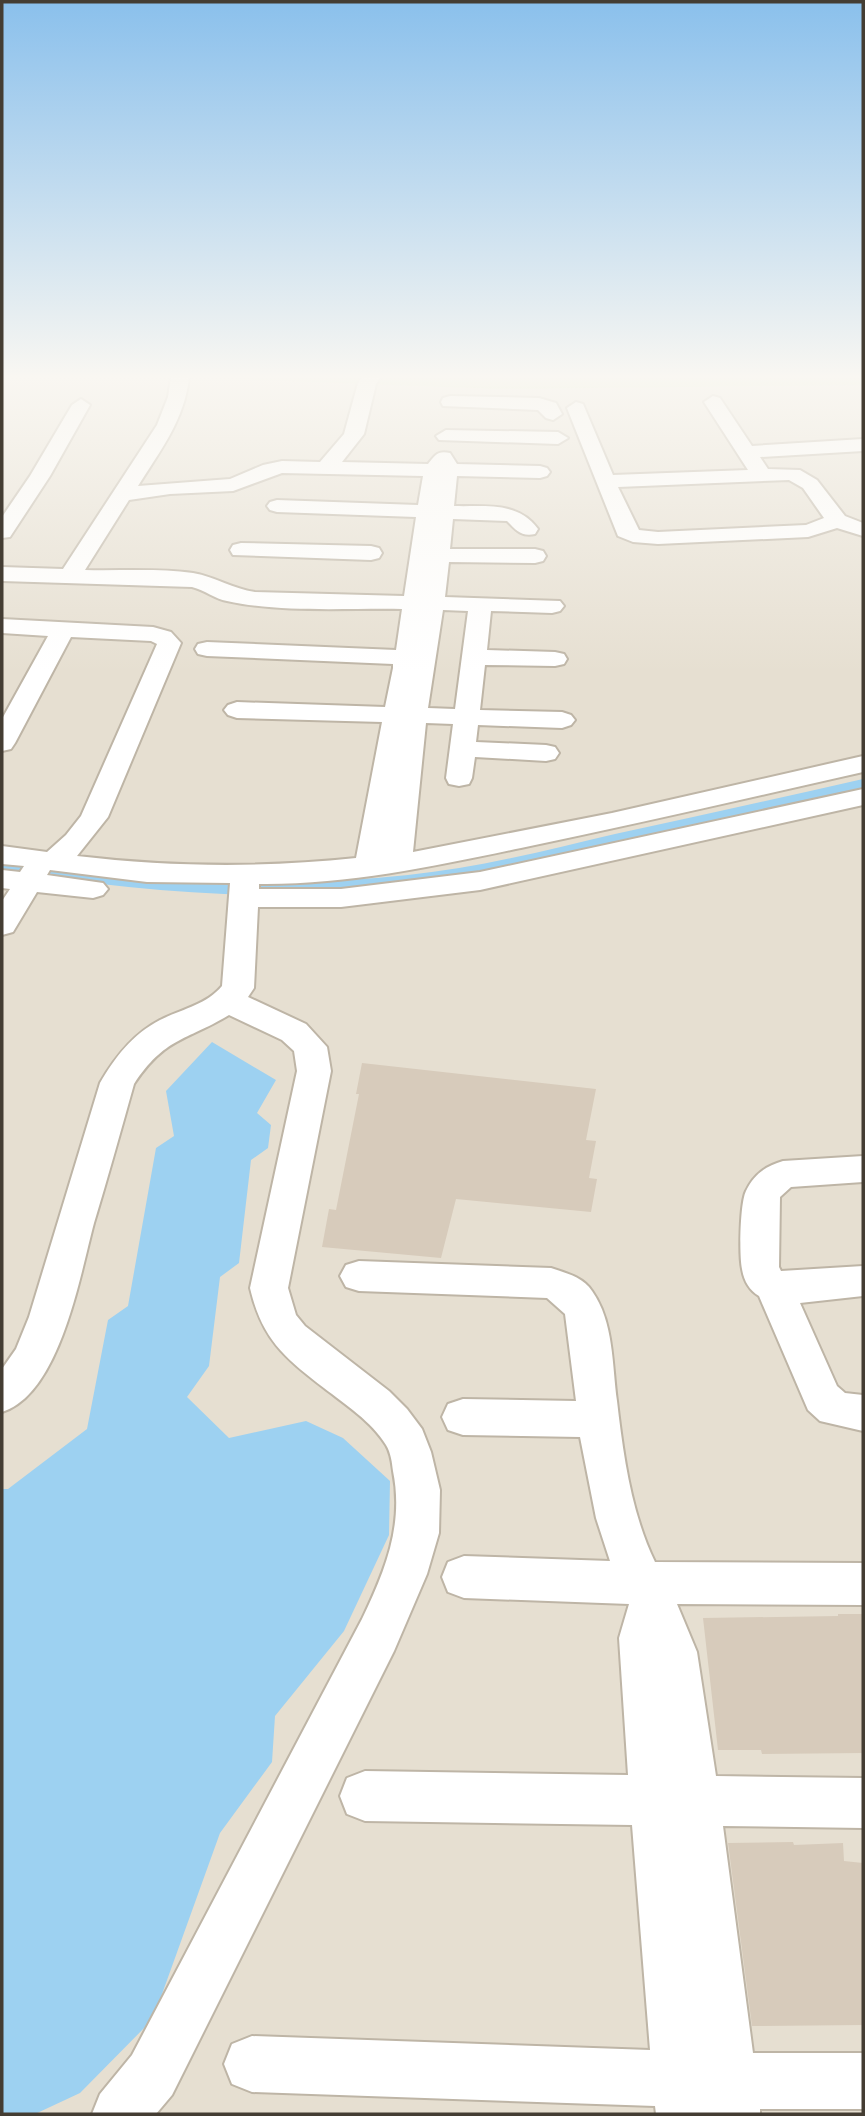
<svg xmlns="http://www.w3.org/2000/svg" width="865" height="2116" viewBox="0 0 865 2116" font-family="'Space Grotesk',sans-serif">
<rect width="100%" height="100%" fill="#f2ede3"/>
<rect fill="#e6dfd1" x="2" y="377" width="861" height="1737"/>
<polygon fill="#cee8aa" points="184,377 863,377 863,385 499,389"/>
<polygon fill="#9dd1f1" points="212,1042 276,1080 257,1113 271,1125 268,1148 251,1160 239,1263 220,1277 209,1366 187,1397 229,1438 306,1421 343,1438 390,1481 389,1535 344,1631 275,1716 272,1762 220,1833 153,2019 80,2093 35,2114 2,2114 2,1489 8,1489 87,1429 108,1320 128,1306 156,1148 174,1136 166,1091"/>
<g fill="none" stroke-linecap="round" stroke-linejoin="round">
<path fill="#9dd1f1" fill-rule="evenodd" d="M863 779V791C780 810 698 828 615 847 546 863 478 881 408 889 272 903 136 892 2 870V858C137 878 272 890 408 875 478 868 547 850 615 834 698 816 780 798 863 779Z"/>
</g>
<g fill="#d7cbbb">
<polygon points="362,1063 596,1089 586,1140 596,1141 589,1178 597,1179 591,1212 456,1199 441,1258 322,1247 329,1209 336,1210 359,1094 356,1094"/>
<polygon points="838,1614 863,1614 863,1753 762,1754 761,1750 718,1750 703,1618 838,1616"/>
<polygon points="793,1842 794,1845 843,1843 844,1861 863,1863 863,2025 752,2026 728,1843"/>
</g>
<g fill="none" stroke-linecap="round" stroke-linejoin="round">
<defs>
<g id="minor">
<path d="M171 377H189C185 419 160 451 138 486L230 479 263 465 282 461 320 462 344 434 358 383 363 377H381L376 384 364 434 342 462 428 464C435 455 438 450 450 453L457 464 540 466 547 468 550 472 547 476 540 478 457 476 454 506C485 507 518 501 538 529L535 534C521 537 516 530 507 521L453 519 450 549H535L543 551 546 556 543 561 535 563 449 562 445 597 560 601 564 606 560 611 552 613 491 611 487 650 555 652 564 654 567 659 564 664 555 666 485 665 480 710 562 712 571 715 575 720 571 725 562 728 478 725 476 742 546 745 555 747 559 753 555 759 546 761 475 757 472 778 469 784 459 786 449 784 446 778 453 724 426 723 413 852 612 813 863 756V772C749 798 636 824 521 848 436 866 347 885 259 884V889H341L480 872 863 789V805L480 890 341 907H258L254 988 248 997 306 1024 327 1047 331 1071 288 1288 296 1315 305 1326 389 1391 407 1409 422 1429 431 1452 440 1490 439 1533 427 1574 394 1651 172 2095 156 2114H92L100 2094 132 2055 362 1619C385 1571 404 1525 393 1471 392 1463 391 1453 386 1445 371 1421 346 1405 324 1388 284 1357 262 1339 250 1288L297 1071 294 1051 282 1040 229 1015C186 1041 165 1037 134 1084 121 1130 108 1177 94 1223 80 1275 60 1394 2 1412V1369L16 1349 29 1317 100 1083C115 1057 133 1034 160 1020 182 1009 206 1005 222 986L230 883 147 882 50 870 47 875 103 883 108 889 103 895 93 898 37 892 13 932 2 935V901L10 889 2 888V870L20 872 24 866 2 864V846L47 852 66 835 81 816 157 644 151 641 71 637 15 743 11 749 2 751V719L48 636 2 633V619L153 627 171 632 181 643 108 817 77 856C172 867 261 868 356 858L382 722 237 718 228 715 224 710 228 705 237 702 385 707 393 668V664L207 656 198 654 195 649 198 644 207 642 396 650 402 609C347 608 280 613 227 601 215 599 205 590 192 587L2 581V567L63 569 157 425 168 397ZM282 473 423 476 418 505 277 500 270 502 267 506 270 510 277 512 416 517 404 596 255 592C233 589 216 577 193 573 159 568 120 571 85 570L129 500 170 494 233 491ZM443 610 468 611 455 709 428 708Z"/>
<polygon points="450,396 539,398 556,403 562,414 553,420 546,418 538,410 443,406 441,402 443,398"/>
<path d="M713 396 720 398 752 446 863 439V451L760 457 768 469 800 470 817 480 845 516 863 523V536L837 528 808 537 658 544 633 542 618 536 567 408 576 402 583 404 613 475 748 470 704 402ZM789 480 803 488 824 518 806 525 658 532 639 530 618 487Z"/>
<polygon points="81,399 90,405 50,476 10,537 2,538 2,517 30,476 72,405"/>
<polygon points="446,430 558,432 568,438 558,444 439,440 436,436"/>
<polygon points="241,543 371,546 379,548 382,553 379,558 371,560 233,555 230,550 233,545"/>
<path d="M863 1156V1182L791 1187 780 1197 779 1267 781 1271 863 1266V1296L800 1303 837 1386 845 1393 863 1395V1431L820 1421 808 1410 759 1296C749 1290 744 1281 742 1269 739 1255 740 1203 746 1191 754 1174 766 1166 783 1161Z"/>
<path d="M359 1261 551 1268C566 1273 583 1277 592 1291 614 1322 612 1365 617 1401 623 1453 631 1513 655 1562L863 1563V1605L677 1604 697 1652 716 1776 863 1778V1828L723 1826 753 2053H863V2109H760V2114H656L655 2106 252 2092 232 2084 224 2064 232 2044 252 2036 650 2050 632 1825 365 1821 347 1814 340 1796 347 1778 365 1771 628 1775 619 1638 629 1604 464 1598 448 1592 442 1577 448 1562 464 1556 610 1561 596 1518 580 1437 463 1435 448 1430 442 1417 448 1404 463 1399 576 1401 565 1314 547 1298 359 1291 346 1287 340 1276 346 1265Z"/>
</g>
</defs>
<use href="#minor" stroke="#beb5a6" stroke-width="4"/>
<use href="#minor" fill="#fff" fill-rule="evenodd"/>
</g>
<linearGradient id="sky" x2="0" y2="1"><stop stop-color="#8ac0ec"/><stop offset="0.56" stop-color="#f9f7f2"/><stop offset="1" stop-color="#f9f7f2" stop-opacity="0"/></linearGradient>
<rect width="865" height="673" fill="url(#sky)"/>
<rect width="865" height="2116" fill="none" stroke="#443d33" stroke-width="7"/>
</svg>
